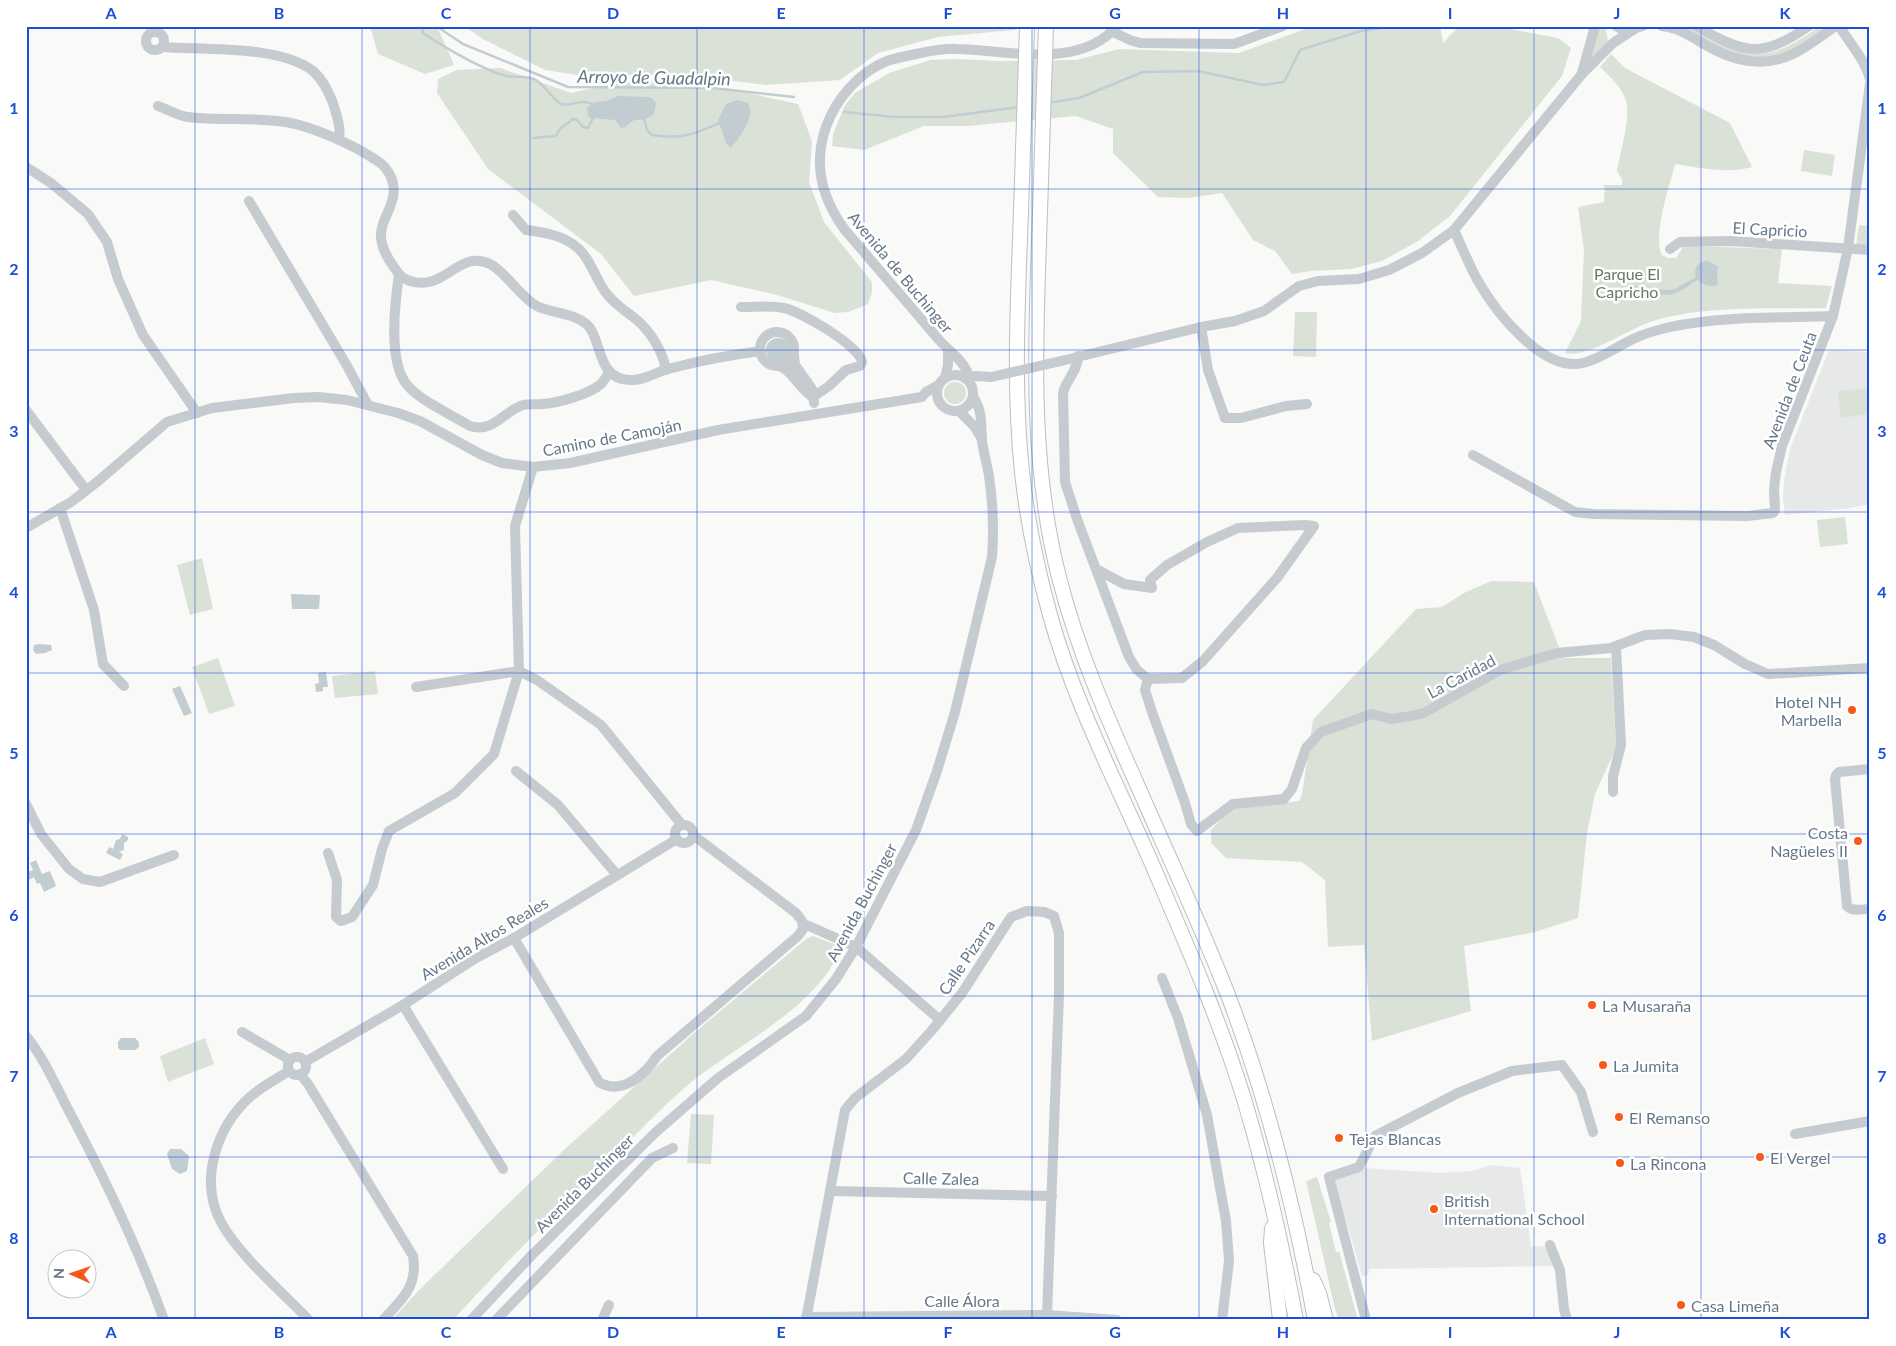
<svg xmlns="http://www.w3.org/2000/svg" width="1896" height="1346" viewBox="0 0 1896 1346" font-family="Lato,sans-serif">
<rect width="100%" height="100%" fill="#f9f9f7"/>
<g fill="#e7e8e8">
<polygon points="1829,350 1870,352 1870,504 1851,508 1785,515 1783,498 1784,480 1790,449"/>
<polygon points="1491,1165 1517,1168 1520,1167 1531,1247 1544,1246 1549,1251 1555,1266 1369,1269 1368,1275 1362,1276 1349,1230 1333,1189 1333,1183 1336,1178 1364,1168 1440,1173 1471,1171"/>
</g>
<g fill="#dae2d7">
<polygon points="370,26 437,26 454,65 425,74 378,54"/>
<polygon points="464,26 1015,26 1015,30 938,37 878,53 840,80 766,85 676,74 589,77 545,70 483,39"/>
<polygon points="1313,26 1440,26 1443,43 1459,26 1493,26 1558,38 1571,48 1562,76 1450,216 1418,241 1382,261 1351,269 1311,271 1292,274 1275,251 1253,240 1222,193 1188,198 1158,197 1113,153 1113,129 1076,116 968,126 924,126 864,150 832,146 833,134 845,105 855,93 889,73 930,60 956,59 999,61 1076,60 1119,49 1239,53"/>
<polygon points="1599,26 1605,26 1608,41 1591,59"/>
<path d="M1679 26C1692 26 1703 35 1714 41 1761 64 1779 54 1819 27L1821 31C1811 37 1802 45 1791 50 1750 70 1715 45 1679 26Z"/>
<path d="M1611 54 1625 68 1730 123 1752 167C1726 174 1701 168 1675 164 1670 185 1652 236 1662 255L1668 258H1676L1683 247 1687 246 1782 249 1778 283 1832 286 1826 308C1773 309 1700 305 1650 322 1629 329 1585 359 1565 353L1581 321 1584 250 1578 207 1604 202 1605 187 1602 185H1622V179L1617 171C1620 153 1631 118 1626 101 1622 87 1610 77 1600 67Z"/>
<polygon points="500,68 571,93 621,82 692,81 798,104 812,141 809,182 824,222 872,282 872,293 868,304 848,312 835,313 777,295 711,280 634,296 601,254 488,169 437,93 438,79 457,70"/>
<polygon points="1804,150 1835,155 1832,176 1801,171"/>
<polygon points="1859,225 1870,226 1870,246 1856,246"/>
<polygon points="1295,312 1317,312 1316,357 1293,356"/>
<circle cx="955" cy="393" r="11"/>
<polygon points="1870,388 1870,414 1841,418 1838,391"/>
<polygon points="1845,517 1848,544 1820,547 1817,520"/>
<polygon points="202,558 213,609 190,615 177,565"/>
<polygon points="1491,581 1534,582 1563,658 1611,658 1616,748 1595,794 1587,833 1578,918 1535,932 1464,946 1471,1011 1372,1041 1364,945 1328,947 1325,880 1302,862 1226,858 1211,843 1211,830 1222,818 1236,806 1257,806 1299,801 1302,794 1313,720 1416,609 1442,607 1464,593"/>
<polygon points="218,658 235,706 209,714 192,667"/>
<polygon points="375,671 378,694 335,698 332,676"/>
<path d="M813 936 834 944 840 950C815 1011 731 1047 683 1089 657 1112 634 1137 610 1160 556 1212 503 1265 453 1320H392L419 1290 566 1148 693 1034 806 939Z"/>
<polygon points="205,1038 214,1064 168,1082 160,1056"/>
<polygon points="691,1114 714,1115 711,1164 687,1163"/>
<polygon points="1317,1177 1331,1222 1329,1223 1336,1252 1339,1251 1358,1320 1339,1320 1335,1309 1306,1181"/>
</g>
<g fill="#c2cdd2">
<path d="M618 96 651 97 656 103 654 114 645 120C626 118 634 125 621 128L615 120 591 118 588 116 587 108 595 102 606 101Z"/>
<path d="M737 100 748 103C756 117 739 138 731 148L726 143 718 120 726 104Z"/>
<path d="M1708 261 1719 267 1717 270 1718 285C1711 287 1703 286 1698 280 1689 285 1679 294 1668 295 1655 296 1645 289 1632 296L1628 295 1627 289 1630 284 1642 289 1670 290 1675 289 1696 277C1693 268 1698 261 1708 261Z"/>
<circle cx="778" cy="350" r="12"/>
<polygon points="291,594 320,595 319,609 292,609"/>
<polygon points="38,644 51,645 52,650 45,653 36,654 33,650 34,645"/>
<polygon points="326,672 328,687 323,687 323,691 316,692 315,684 319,683 318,673"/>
<polygon points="180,686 192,713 184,716 172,689"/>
<polygon points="122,834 128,837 128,840 124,843 124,850 119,852 123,854 120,860 106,853 109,847 113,849 116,840 120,839"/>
<polygon points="36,860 42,874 50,871 56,886 44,892 40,883 37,884 34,877 29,880 26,873 33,870 30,863"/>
<polygon points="121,1038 135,1038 139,1042 139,1047 135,1050 120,1050 118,1048 118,1042"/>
<polygon points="170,1149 181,1149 189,1156 187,1171 180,1174 172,1169 167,1154"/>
</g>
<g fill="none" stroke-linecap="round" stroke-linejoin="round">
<g stroke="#c2cdd2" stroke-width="2.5">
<path d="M422 26 423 33C442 46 483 70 506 76 515 78 528 75 536 80 546 87 552 98 561 104 573 107 579 98 592 104"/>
<polyline points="436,26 463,44 568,87 713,88 794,97"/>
<polyline points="1047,103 1079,98 1143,72 1198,71 1263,85 1284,82 1300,50 1361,31 1394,26"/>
<polyline points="844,112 894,117 943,117 1019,107"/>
<path d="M644 118 647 130 652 135C684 140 693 134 722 122"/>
<polyline points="533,138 556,136 560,129 573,119 577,120 583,127 588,128 594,116"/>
</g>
<defs>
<g id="highway">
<path d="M1021 211C1018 298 1013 386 1022 472 1027 520 1037 568 1050 615 1075 706 1121 791 1158 878 1189 950 1221 1024 1244 1099 1266 1172 1282 1245 1296 1320"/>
<path d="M1040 212C1036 335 1028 460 1060 581 1078 651 1107 717 1136 782 1167 853 1200 923 1228 995 1268 1100 1295 1209 1315 1320"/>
<polyline points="1272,1228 1271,1243 1280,1320"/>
<polyline points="1313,1280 1319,1293 1326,1320"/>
</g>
</defs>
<use href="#highway" stroke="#bbbfc2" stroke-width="16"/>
<g stroke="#c6cbcf" stroke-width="10">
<polyline points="1616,26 1621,29 1634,28"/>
<path d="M1662 26C1681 28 1696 40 1711 48 1737 62 1766 67 1793 54 1808 47 1822 35 1836 26"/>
<path d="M1696 26C1744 53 1760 60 1809 26"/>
<path d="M1839 26C1850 43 1865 60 1870 79"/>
<circle cx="155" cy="41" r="9"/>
<polyline points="1113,32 1130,40 1140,43 1234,44 1283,26"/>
<path d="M162 47C203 50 280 45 313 71 323 80 328 91 333 103 337 117 341 126 339 140"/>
<polyline points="1582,73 1595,26"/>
<path d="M158 106C167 109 178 116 188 117 220 121 253 117 286 122 311 126 354 145 376 160 391 169 398 187 391 204 388 214 382 222 381 233 380 249 391 264 400 275 403 279 406 279 410 281 446 292 457 249 490 264 506 272 520 297 537 306 553 314 579 313 590 328 602 345 598 379 630 380 643 381 656 372 668 369 698 361 729 355 761 351"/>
<polyline points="26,167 51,183 88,214 107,242 118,279 143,335 197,413"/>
<polyline points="249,201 346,364 368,405"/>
<path d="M513 215 526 230C542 232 561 235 574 245 590 256 594 277 606 293 615 305 626 311 637 320 651 332 663 352 666 370"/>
<path d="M1454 230C1462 247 1469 265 1478 281 1495 311 1543 373 1583 363 1600 359 1615 348 1631 340 1643 334 1657 330 1670 327 1720 316 1782 318 1833 316"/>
<polyline points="1670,249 1680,242 1731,241 1870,250"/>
<path d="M399 274C395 302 387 363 408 386 421 401 452 415 470 426 492 433 502 414 520 406 527 403 536 405 543 404 558 403 590 394 601 384 604 381 607 375 610 372"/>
<path d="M741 307C755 307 770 305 784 308 800 311 860 346 862 362L860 366 846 370 829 386 813 397"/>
<polyline points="1201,327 1208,370 1225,418 1241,418 1286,406 1307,404"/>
<circle cx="777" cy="349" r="17"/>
<polyline points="794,355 795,365 812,389 814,403"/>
<path d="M1078 356C1078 371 1066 380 1063 393L1065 482 1077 519 1129 657 1137 670 1148 679 1182 678 1203 661 1277 578 1314 526 1305 525 1238 528 1207 542 1167 565 1150 580 1152 588 1124 584 1096 569"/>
<polyline points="1061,361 1201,327 1235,321 1264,311 1299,286 1318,281 1359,279 1389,270 1422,253 1454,230 1582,74 1613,43 1636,28 1643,26"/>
<path d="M779 366C793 370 799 390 813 397"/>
<circle cx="955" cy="393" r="18"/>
<polyline points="945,378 948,365 948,350"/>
<path d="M965 378 967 371C959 356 950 352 940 341L845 230C822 199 813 164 826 127 836 99 859 72 887 61 896 58 906 56 916 54 930 51 944 48 958 49 1007 50 1080 70 1117 26"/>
<polyline points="966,378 975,376 991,377"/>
<polyline points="26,410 86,490"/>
<polyline points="959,411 974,426 982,439"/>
<polyline points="1473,455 1575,512 1594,514 1747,516 1773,513 1775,510 1774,489 1776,472 1782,446 1833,316 1848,248 1870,84"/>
<polyline points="60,508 94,610 103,664 124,686"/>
<polyline points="26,528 71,502 97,482 167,422 212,408 294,398 318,397 347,400 398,413 420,421 482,455 502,463 533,467 570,463 718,430 922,397 926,392 939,385"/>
<polyline points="1148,679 1145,690 1152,712 1185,803 1191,824 1197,831 1233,804 1284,799 1292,789 1306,748 1321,732 1372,714 1391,719 1411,716 1424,713 1500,670 1557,653 1611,648 1645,635 1670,634 1694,637 1714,645 1745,664 1768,674 1870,668"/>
<polyline points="416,687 519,671 537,680 601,725 682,825"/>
<path d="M1870 769 1839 772 1836 775 1835 780 1847 906C1852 912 1862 909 1870 909"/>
<polyline points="516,771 558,805 617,875"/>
<polyline points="1613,792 1613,776 1621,745 1616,646"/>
<polyline points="26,804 41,834 69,869 83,879 100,882 174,855"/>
<circle cx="684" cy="834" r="9"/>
<polyline points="328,853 337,880 336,917 341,921 352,917 373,885 382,849 389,831 455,793 494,754 519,671 515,526 533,467"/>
<polyline points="803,925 809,926 856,947 940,1020"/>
<path d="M514 938 599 1082C621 1096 645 1075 657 1056L798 936 803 929 802 921 796 913 693 835"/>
<polyline points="1162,978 1178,1018 1207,1115 1226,1221 1229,1261 1222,1320"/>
<polyline points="403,1005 503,1169"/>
<polyline points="242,1032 290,1060"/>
<path d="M26 1036C45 1059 57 1089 71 1115 106 1181 139 1250 164 1320"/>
<circle cx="297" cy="1066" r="9"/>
<polyline points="305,1062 403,1005 476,958 514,938 677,839"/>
<path d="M289 1071C276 1079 263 1086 251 1096 216 1127 198 1182 222 1224 240 1256 282 1292 309 1320"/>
<path d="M300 1074 308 1084 413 1256C418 1287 402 1299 383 1320"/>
<polyline points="1795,1134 1870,1121"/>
<polyline points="830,1191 1052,1196"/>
<polyline points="1550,1245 1560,1270 1564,1309 1567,1320"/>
<polyline points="806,1317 1047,1315 1117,1320"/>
<path d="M471 1320 531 1256 656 1132 718 1078 806 1016 836 979 856 947 916 830 937 771 955 712 992 557C994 530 993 503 989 476 987 465 984 453 982 442 981 427 983 410 973 397"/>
<polyline points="496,1320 652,1158 673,1148"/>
<polyline points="602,1320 609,1305"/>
<polyline points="806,1320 845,1110 855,1098 906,1059 933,1029 962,993 1011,917 1027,911 1044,912 1054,916 1059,933 1059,993 1047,1315"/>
<polyline points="1366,1320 1329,1177 1359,1167 1375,1136 1458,1093 1512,1071 1562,1065 1581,1092 1593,1132"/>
</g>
<use href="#highway" stroke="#fff" stroke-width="14"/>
<defs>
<g id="highway-bridge">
<polyline points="1021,211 1027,26"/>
<polyline points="1040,212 1046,26"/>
</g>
</defs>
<use href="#highway-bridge" stroke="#bbbfc2" stroke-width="16" stroke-linecap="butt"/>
<polyline stroke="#c6cbcf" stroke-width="10" points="991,377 1061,361"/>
<use href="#highway-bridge" stroke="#fff" stroke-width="14"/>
</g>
<path fill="none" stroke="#1d4ed8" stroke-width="1" stroke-opacity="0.55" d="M195 26V1320M362 26V1320M530 26V1320M697 26V1320M864 26V1320M1032 26V1320M1199 26V1320M1366 26V1320M1534 26V1320M1701 26V1320M26 189H1870M26 350H1870M26 512H1870M26 673H1870M26 834H1870M26 996H1870M26 1157H1870"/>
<g fill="#f65a1a" stroke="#fff" stroke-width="2">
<circle cx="1852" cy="710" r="5"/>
<circle cx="1858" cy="841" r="5"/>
<circle cx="1592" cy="1005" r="5"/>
<circle cx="1603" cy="1065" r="5"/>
<circle cx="1619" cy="1117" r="5"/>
<circle cx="1339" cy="1138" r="5"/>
<circle cx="1760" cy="1157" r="5"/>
<circle cx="1620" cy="1163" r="5"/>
<circle cx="1434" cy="1209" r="5"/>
<circle cx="1681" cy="1305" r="5"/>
</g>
<g text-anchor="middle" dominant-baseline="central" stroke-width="5" stroke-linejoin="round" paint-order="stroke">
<g font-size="16" fill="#65788b" stroke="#fff">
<text transform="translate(1770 229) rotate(3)">El Capricio</text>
<text transform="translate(901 272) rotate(50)">Avenida de Buchinger</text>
<text transform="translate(1789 390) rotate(-69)">Avenida de Ceuta</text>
<text transform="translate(612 437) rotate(-11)">Camino de Camoján</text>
<text transform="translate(1461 676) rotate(-28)">La Caridad</text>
<text transform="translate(861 902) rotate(-62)">Avenida Buchinger</text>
<text transform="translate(484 938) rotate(-31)">Avenida Altos Reales</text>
<text transform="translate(966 957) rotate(-56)">Calle Pizarra</text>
<text transform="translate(941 1178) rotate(1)">Calle Zalea</text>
<text transform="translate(584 1183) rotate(-45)">Avenida Buchinger</text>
<text x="962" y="1300">Calle Álora</text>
</g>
<g font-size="16" fill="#657b61" stroke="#fff">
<text x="1627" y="273">Parque El<tspan x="1627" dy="18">Capricho</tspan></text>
</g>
<g font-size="16" fill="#65788b" stroke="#fff" text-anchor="start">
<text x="1842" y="701" text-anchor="end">Hotel NH<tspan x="1842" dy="18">Marbella</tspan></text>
<text x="1848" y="832" text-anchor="end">Costa<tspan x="1848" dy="18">Nagüeles II</tspan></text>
<text x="1602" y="1005">La Musaraña</text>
<text x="1613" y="1065">La Jumita</text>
<text x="1629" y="1117">El Remanso</text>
<text x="1349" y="1138">Tejas Blancas</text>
<text x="1770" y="1157">El Vergel</text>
<text x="1630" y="1163">La Rincona</text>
<text x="1444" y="1200">British<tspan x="1444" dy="18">International School</tspan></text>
<text x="1691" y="1305">Casa Limeña</text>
</g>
<g font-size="18" font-style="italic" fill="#617a86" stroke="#fff">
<text transform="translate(654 77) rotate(1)">Arroyo de Guadalpin</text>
</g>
</g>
<rect width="1896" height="1346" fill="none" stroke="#ffffff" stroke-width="55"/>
<g transform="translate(72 1274) rotate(272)"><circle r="24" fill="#ffffff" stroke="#c1c9d1"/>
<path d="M0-4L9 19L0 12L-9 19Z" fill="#f65a1a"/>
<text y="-8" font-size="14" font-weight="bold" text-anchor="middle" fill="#65788b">N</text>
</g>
<rect x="28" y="28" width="1840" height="1290" fill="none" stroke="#1d4ed8" stroke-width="2"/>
<g font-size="16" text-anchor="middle" font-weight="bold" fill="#1d4ed8">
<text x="111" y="19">A</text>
<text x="279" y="19">B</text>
<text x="446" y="19">C</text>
<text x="613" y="19">D</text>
<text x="781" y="19">E</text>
<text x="948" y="19">F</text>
<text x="1115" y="19">G</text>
<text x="1283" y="19">H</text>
<text x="1450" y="19">I</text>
<text x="1617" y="19">J</text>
<text x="1785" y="19">K</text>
<text x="14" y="114">1</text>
<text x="1882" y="114">1</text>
<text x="14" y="275">2</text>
<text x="1882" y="275">2</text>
<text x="14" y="437">3</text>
<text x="1882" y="437">3</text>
<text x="14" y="598">4</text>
<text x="1882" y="598">4</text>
<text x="14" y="759">5</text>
<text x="1882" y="759">5</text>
<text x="14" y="921">6</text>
<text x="1882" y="921">6</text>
<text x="14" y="1082">7</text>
<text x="1882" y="1082">7</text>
<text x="14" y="1244">8</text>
<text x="1882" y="1244">8</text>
<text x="111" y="1338">A</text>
<text x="279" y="1338">B</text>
<text x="446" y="1338">C</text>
<text x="613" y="1338">D</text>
<text x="781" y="1338">E</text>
<text x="948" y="1338">F</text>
<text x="1115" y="1338">G</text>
<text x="1283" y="1338">H</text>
<text x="1450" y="1338">I</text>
<text x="1617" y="1338">J</text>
<text x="1785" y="1338">K</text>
</g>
</svg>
